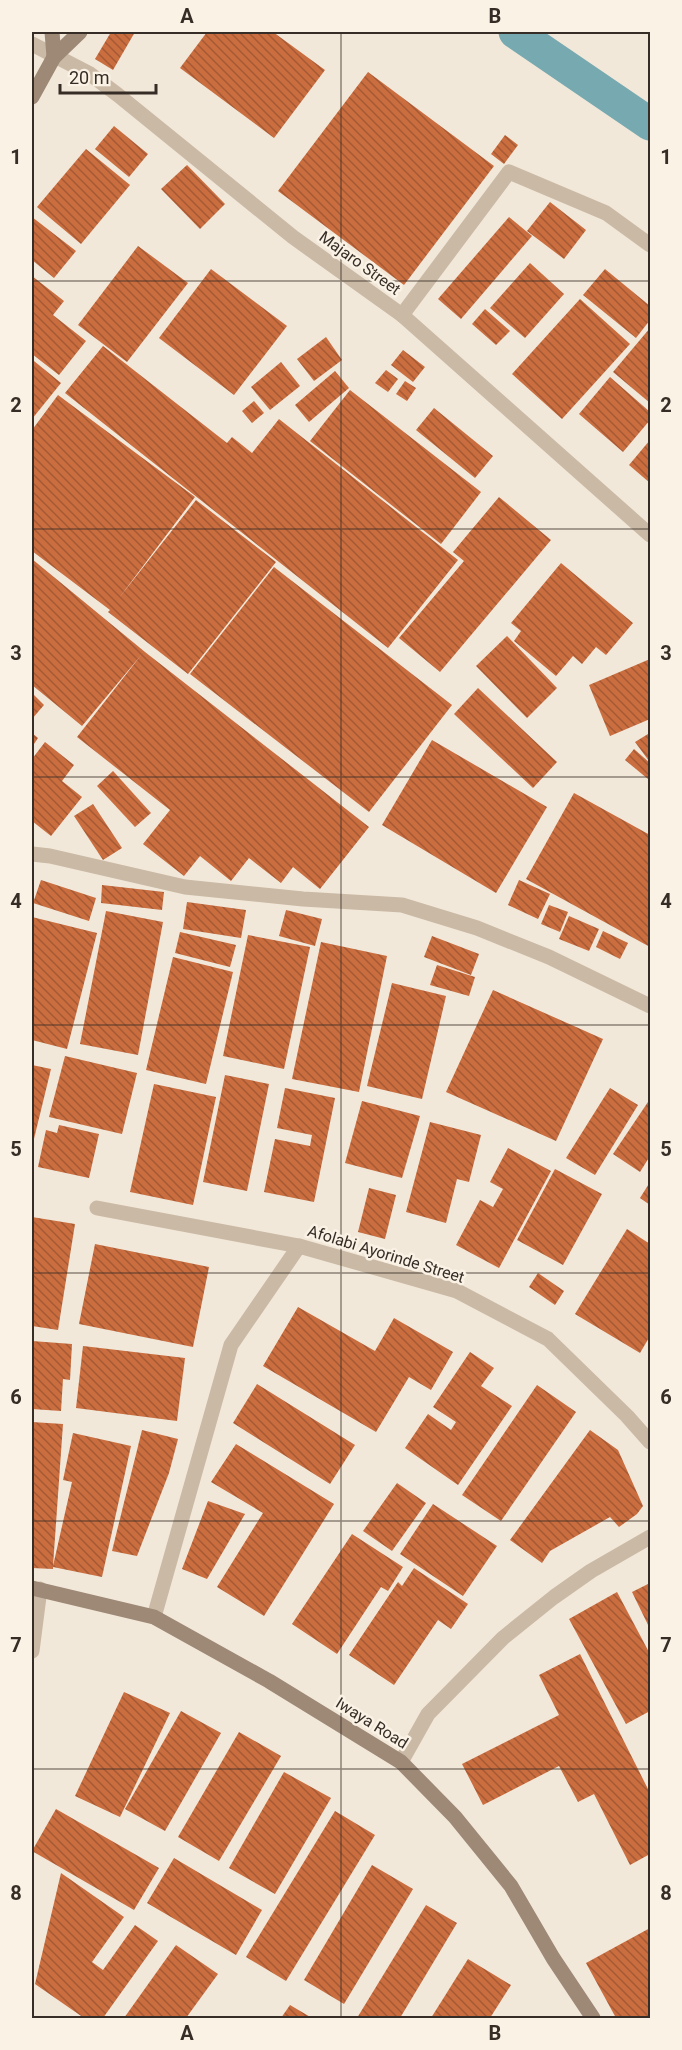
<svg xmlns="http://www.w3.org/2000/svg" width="682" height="2050" viewBox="0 0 682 2050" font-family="Roboto,sans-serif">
<defs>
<pattern id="building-back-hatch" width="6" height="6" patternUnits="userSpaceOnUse" patternTransform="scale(1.5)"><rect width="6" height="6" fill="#ca6d3f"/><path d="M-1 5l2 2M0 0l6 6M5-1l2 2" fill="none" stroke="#a55a35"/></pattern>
</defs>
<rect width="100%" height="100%" fill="#f2e8d9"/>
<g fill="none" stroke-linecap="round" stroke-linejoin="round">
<polyline stroke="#77a9b0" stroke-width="33" points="515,32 650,124"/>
</g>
<g fill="url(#building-back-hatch)">
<polygon points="111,32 135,32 113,70 95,59"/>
<polygon points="207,32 273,32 325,70 274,138 180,68"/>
<polygon points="368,72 494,166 404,285 278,191"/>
<polygon points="114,126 148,154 129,177 95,149"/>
<polygon points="505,135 518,145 504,164 491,154"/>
<polygon points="86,149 130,185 81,244 37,207"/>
<polygon points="187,165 225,204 200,229 161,189"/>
<polygon points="550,202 586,230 564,259 527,231"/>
<polygon points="32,217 76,251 54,278 32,260"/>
<polygon points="509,217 532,236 461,319 438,299"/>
<polygon points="138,246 188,283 127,362 78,325"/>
<polygon points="530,263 564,294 525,338 490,308"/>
<polygon points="211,269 287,326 234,395 159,338"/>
<polygon points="605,269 650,306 650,320 636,338 583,295"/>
<polygon points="32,276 64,301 53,315 86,341 59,375 32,354"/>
<polygon points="580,299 630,344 562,419 512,374"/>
<polygon points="485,309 510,331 496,345 472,324"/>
<polygon points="650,328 650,403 613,372"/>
<polygon points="326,337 342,360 314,381 297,359"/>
<polygon points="103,346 227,443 232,437 252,453 279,419 458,560 388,648 65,393"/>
<polygon points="403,350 425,367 413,382 391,365"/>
<polygon points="34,361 61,383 32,419 32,364"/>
<polygon points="281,362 300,386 270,410 251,387"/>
<polygon points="386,370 398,379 388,392 375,383"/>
<polygon points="335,371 349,388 309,422 295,405"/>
<polygon points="610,377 650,412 650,420 623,452 579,414"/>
<polygon points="405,381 416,388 407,401 396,394"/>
<polygon points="350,390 481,492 441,544 310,441"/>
<polygon points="58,395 195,497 119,598 196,500 276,562 188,674 108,612 110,610 32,551 32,430"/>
<polygon points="254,401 264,413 252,423 242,411"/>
<polygon points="434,408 493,456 475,478 416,430"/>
<polygon points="650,440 650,483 629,465"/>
<polygon points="499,497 551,540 440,672 399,638 464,561 453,552"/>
<polygon points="32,559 145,652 369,827 320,889 293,867 281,883 249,858 231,881 200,856 184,876 143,844 170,810 77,737 142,654 82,726 32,685"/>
<polygon points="561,563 633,623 606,655 596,647 582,664 573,656 556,676 514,641 521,631 511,623"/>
<polygon points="274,567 452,705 369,812 190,674"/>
<polygon points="507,636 557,688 527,718 476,666"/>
<polygon points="650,659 650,719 610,736 589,685"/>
<polygon points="478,688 557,762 533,788 454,714"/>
<polygon points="32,693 44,705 32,719"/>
<polygon points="32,733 38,738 32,747"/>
<polygon points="648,734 650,737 649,761 635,742"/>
<polygon points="432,740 547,807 496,893 382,825"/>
<polygon points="45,742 74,765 62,781 82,797 51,836 32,821 32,759"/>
<polygon points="634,749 650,763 650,776 648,779 625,760"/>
<polygon points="113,771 151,813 135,827 97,786"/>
<polygon points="574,793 650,835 650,947 526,879"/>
<polygon points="93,804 122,848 103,860 74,816"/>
<polygon points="41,880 96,898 89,921 33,903"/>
<polygon points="519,880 550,894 538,919 508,905"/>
<polygon points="102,885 164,892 162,910 101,903"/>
<polygon points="187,902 246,910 241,938 183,929"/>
<polygon points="549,905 568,912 560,932 541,924"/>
<polygon points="286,910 322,919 315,946 279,936"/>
<polygon points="106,911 163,922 138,1055 80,1044"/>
<polygon points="569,916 599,929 589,951 559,939"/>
<polygon points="32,917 97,933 67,1049 32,1040"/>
<polygon points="603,931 628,943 620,959 596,947"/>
<polygon points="180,932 236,945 230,967 175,953"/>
<polygon points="248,935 310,947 284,1069 223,1056"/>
<polygon points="432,936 479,954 471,975 424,957"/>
<polygon points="321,942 387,956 359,1092 292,1079"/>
<polygon points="173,957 233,972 206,1084 146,1070"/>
<polygon points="437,965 475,977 469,996 430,985"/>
<polygon points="392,983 446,996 422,1099 367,1086"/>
<polygon points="493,990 603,1039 556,1141 446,1092"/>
<polygon points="65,1056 137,1073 122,1134 49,1117"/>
<polygon points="32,1065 51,1069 32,1147"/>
<polygon points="225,1075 269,1084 247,1191 203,1182"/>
<polygon points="154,1084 216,1097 193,1205 130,1192"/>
<polygon points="285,1088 335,1098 314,1202 264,1192 275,1139 310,1146 312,1135 277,1128"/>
<polygon points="610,1088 638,1105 595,1175 566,1158"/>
<polygon points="650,1099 650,1156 640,1172 613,1154"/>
<polygon points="362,1101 420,1116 402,1178 345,1163"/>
<polygon points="430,1122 481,1135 469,1182 457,1179 446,1223 406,1212"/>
<polygon points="59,1125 99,1134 89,1178 38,1167 46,1130 57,1133"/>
<polygon points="508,1148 551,1171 499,1268 456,1245 480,1200 493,1207 503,1189 490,1182"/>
<polygon points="555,1169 602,1194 563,1265 517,1240"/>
<polygon points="650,1182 650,1205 640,1198"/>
<polygon points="369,1188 396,1195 385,1239 358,1232"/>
<polygon points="32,1217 75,1224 58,1330 32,1326"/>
<polygon points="627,1229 650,1244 650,1336 640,1353 575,1314"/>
<polygon points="95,1244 209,1267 193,1347 79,1324"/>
<polygon points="538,1273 564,1291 555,1305 529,1287"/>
<polygon points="298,1307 375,1351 394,1318 453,1352 431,1390 409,1377 376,1432 263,1366"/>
<polygon points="32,1341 72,1344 70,1380 63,1379 61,1411 32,1409"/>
<polygon points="83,1346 185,1358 177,1421 76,1408"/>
<polygon points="470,1352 494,1368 481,1386 512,1406 458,1485 405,1448 428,1414 451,1430 456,1422 433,1407"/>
<polygon points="257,1384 355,1445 330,1484 233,1423"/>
<polygon points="537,1385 576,1412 501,1521 462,1495"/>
<polygon points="32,1422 63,1424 53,1566 72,1482 63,1480 73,1433 131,1446 102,1577 53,1567 53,1569 32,1568"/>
<polygon points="142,1430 178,1439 169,1473 137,1556 112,1551"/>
<polygon points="590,1430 618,1450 643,1506 637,1514 619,1527 610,1517 550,1551 542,1563 510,1540"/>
<polygon points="236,1444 334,1504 264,1616 217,1587 263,1513 211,1482"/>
<polygon points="397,1483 426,1503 392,1551 363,1531"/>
<polygon points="208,1501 245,1514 207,1579 182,1569"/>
<polygon points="433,1504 497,1546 463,1596 400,1554"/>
<polygon points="352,1534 403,1567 388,1591 381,1587 337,1654 292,1624"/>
<polygon points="414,1568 468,1604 451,1629 438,1620 394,1685 349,1655 398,1582 402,1586"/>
<polygon points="650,1583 650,1629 632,1592"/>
<polygon points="617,1592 650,1654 650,1711 626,1724 569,1619"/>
<polygon points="580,1654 650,1793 650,1854 630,1865 594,1794 578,1802 559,1766 483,1805 462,1764 559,1715 539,1675"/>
<polygon points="124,1692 170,1713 120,1817 75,1796"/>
<polygon points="181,1711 221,1733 165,1831 125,1809"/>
<polygon points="239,1732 281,1756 219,1861 178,1837"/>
<polygon points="284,1772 331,1798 275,1894 229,1868"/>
<polygon points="56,1809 159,1868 134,1910 32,1851"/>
<polygon points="335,1811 375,1835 286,1981 246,1957"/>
<polygon points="174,1858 262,1910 236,1955 147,1903"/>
<polygon points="372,1865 413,1889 344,2004 304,1980"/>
<polygon points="61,1873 124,1917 92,1962 103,1970 135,1925 158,1941 103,2018 84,2018 35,1984"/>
<polygon points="426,1905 457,1923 400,2018 357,2018"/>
<polygon points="650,1928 650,2018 616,2018 586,1963"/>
<polygon points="176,1945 218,1974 186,2018 124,2018"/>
<polygon points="468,1959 511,1985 490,2018 431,2018"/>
<polygon points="290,2005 312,2018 281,2018"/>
</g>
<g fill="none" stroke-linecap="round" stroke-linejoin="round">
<g stroke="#cab9a5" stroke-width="15">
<polyline points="32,44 90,74 118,95 293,237 402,315 650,535"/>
<polyline points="402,315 509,172 606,213 650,245"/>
<polyline points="32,854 50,856 185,887 303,899 402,905 477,928 549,957 650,1006"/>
<polyline points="97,1208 299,1246 457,1291 548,1339 627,1416 650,1442"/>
<polyline points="154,1617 231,1345 299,1246"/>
<polyline points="32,1651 40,1589"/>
<polyline points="401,1762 428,1714 503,1638 554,1597 591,1571 650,1537"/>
</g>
<g stroke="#9e8876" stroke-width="15">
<polyline points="52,32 54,57"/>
<polyline points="32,97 54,57 80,32"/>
<polyline points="32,1588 154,1617 269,1681 401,1762 455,1817 511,1886 553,1958 593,2018"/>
</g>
</g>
<path fill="none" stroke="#362d26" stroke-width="1.5" stroke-opacity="0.55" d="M341 32V2018M32 281H650M32 529H650M32 777H650M32 1025H650M32 1273H650M32 1521H650M32 1769H650"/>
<g text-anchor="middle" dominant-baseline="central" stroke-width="5" stroke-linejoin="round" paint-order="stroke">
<g font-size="16" fill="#362d26" stroke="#faf2e5">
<text transform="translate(360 263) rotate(36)">Majaro Street</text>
<text transform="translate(386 1254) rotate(17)">Afolabi Ayorinde Street</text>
<text transform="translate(372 1723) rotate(32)">Iwaya Road</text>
</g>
</g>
<rect width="682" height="2050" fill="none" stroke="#faf2e5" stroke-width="66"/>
<path d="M60 84v9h96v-9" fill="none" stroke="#362d26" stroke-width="3"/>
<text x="69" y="84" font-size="18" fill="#362d26" stroke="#faf2e5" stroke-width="4.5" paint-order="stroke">20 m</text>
<rect x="33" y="33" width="616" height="1984" fill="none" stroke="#362d26" stroke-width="2"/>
<g font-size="20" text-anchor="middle" font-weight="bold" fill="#362d26">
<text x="187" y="23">A</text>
<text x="495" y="23">B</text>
<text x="16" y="164">1</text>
<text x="666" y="164">1</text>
<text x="16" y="412">2</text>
<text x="666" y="412">2</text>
<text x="16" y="660">3</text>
<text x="666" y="660">3</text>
<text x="16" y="908">4</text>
<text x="666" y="908">4</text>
<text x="16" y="1156">5</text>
<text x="666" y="1156">5</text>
<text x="16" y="1404">6</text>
<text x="666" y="1404">6</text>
<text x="16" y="1652">7</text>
<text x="666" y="1652">7</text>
<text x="16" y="1900">8</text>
<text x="666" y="1900">8</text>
<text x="187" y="2040">A</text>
<text x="495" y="2040">B</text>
</g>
</svg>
